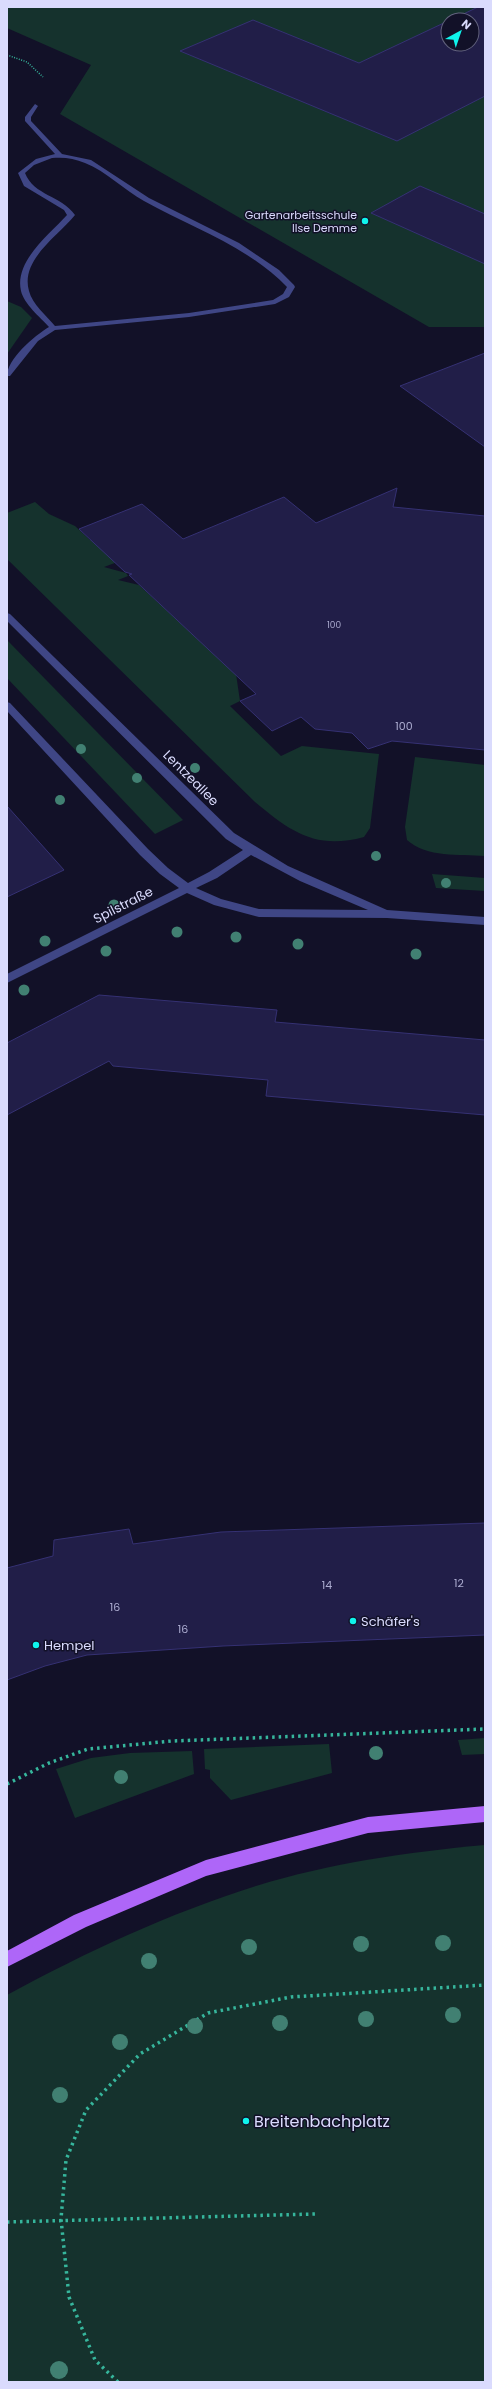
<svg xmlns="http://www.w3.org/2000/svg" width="492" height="2389" viewBox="0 0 492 2389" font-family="Poppins,sans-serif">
<rect width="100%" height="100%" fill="#121128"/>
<g fill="#15322d" fill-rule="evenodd">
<path d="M7 7H485V327H429L60 114 91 65 7 28ZM448 20H472V44H448Z"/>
<polygon points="7,301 21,307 32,318 7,354"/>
<path d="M35 502 49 514 75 526 90 540 96 538 120 561 104 567 126 573 128 576 118 580 139 585 236 674 240 701 230 706 281 756 302 746 379 754 370 828 364 837C316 850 291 832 255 802L7 559V513Z"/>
<polygon points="7,640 183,820 155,834 7,678"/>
<path d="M415 757 485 765V856C459 854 427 858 407 840L405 827Z"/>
<polygon points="432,874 485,878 485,891 436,888"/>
<polygon points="485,1738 485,1754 462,1755 458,1740"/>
<polygon points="329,1744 332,1773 231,1800 210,1778 210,1770 205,1769 204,1749"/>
<polygon points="192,1751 194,1774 75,1818 56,1769 91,1758 130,1753"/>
<path d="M485 1845V2382H7V1995C86 1952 170 1913 256 1886 330 1863 408 1852 485 1845Z"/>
</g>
<g fill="#211e48" stroke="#353173">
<polygon points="478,7 485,7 485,96 397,141 180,51 253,20 359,63 448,21 448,44 472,44 472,20 451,20"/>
<polygon points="420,186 485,214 485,264 371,213"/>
<polygon points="485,353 485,447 400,386"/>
<polygon points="397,488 393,507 485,516 485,750 392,741 368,749 352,733 315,729 301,717 272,731 240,701 256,694 129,575 132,574 125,572 79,529 142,504 183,539 284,497 316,523"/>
<polygon points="7,806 64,870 7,897"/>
<polygon points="99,995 277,1010 275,1022 485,1040 485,1115 266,1096 268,1080 113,1066 109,1061 7,1115 7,1043"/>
<polygon points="485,1523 485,1635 223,1646 87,1655 45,1666 7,1680 7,1568 53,1556 54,1540 129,1529 133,1544 221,1532"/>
</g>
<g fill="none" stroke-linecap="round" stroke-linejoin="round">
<polyline stroke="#36b69c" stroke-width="1.5" stroke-dasharray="1 1.5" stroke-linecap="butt" points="7,55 27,62 43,77"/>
<g stroke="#36b69c" stroke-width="3.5" stroke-dasharray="2.5 4" stroke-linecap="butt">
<polyline points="7,1784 49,1763 88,1749 172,1741 485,1729"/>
<polyline points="7,2222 315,2214"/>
<polyline points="118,2382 95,2360 69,2297 61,2219 66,2160 86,2110 140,2054 208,2013 291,1997 485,1985"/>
</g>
<g fill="#3f4685" fill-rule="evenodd">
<path d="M35 104 38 106 31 117V121L62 154 91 160 149 198 239 243 279 270 294 285 295 287 289 297 275 304 189 317 55 330 38 341 10 376H7C7 359 34 336 49 327 40 317 24 304 21 291 14 261 50 234 67 215L64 210 24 186 18 173 36 159 55 154 25 121V117ZM52 158C63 157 74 158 85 163 106 171 124 190 144 201 193 228 247 246 287 287L283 294 273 300 189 313 55 326C47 316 32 304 29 291 20 260 58 236 75 215 61 195 34 196 25 173L34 165Z"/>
<path d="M7 613 10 614 234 833 288 866 387 910 485 917V925L387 918 259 917 214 905 187 893 7 983V974L179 888 160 874 140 855 7 711V702L10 703 148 849 168 868 188 883 209 872 243 850 226 839 7 621ZM251 855 300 881 368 910 259 909 221 899 196 888 217 878Z"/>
</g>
<polygon fill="#ae66f8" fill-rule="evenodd" points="485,1806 485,1822 368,1833 206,1876 86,1927 7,1967 7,1951 74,1915 206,1860 368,1817"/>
</g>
<g fill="#418072">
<circle cx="81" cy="749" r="5"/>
<circle cx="195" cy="768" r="5"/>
<circle cx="137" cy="778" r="5"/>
<circle cx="60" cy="800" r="5"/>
<circle cx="376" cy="856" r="5"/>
<circle cx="446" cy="883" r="5"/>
<circle cx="114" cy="905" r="5.5"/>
<circle cx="177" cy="932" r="5.5"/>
<circle cx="236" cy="937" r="5.5"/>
<circle cx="45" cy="941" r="5.5"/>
<circle cx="298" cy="944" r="5.5"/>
<circle cx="106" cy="951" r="5.5"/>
<circle cx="416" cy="954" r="5.5"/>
<circle cx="24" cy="990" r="5.5"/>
<circle cx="376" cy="1753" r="7"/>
<circle cx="121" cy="1777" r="7"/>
<circle cx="443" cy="1943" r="8"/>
<circle cx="361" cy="1944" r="8"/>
<circle cx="249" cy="1947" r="8"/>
<circle cx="149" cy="1961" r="8"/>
<circle cx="453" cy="2015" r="8"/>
<circle cx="366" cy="2019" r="8"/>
<circle cx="280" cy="2023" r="8"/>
<circle cx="195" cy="2026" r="8"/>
<circle cx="120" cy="2042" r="8"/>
<circle cx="60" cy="2095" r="8"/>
<circle cx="59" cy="2370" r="9"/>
</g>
<g fill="#0ff4ec" stroke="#121128" stroke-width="1.5">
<circle cx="365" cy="221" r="4"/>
<circle cx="353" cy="1621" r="4"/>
<circle cx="36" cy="1645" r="4"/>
<circle cx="246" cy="2121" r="4"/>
</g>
<g text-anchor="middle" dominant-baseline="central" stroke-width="3" stroke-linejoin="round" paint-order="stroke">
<g font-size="9" fill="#acacd0">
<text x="334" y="625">100</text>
</g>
<g font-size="11" fill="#dadbfd" stroke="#121128" text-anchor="end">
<text x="357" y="215">Gartenarbeitsschule<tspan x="357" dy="13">Ilse Demme</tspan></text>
</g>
<g font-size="11" fill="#acacd0">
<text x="404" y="726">100</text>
<text x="459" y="1583">12</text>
<text x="327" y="1585">14</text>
<text x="115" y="1607">16</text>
<text x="183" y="1629">16</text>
</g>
<g font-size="13" fill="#dadbfd" stroke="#121128">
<text transform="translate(191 778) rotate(45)">Lentzeallee</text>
<text transform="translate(123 905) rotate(-27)">Spilstraße</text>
</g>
<g font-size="13" fill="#dadbfd" stroke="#121128" text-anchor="start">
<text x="361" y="1621">Schäfer's</text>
<text x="44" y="1645">Hempel</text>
</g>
<g font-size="16" fill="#dadbfd" stroke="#121128" text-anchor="start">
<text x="254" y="2121">Breitenbachplatz</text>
</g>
</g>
<rect width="492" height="2389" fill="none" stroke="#dadbfd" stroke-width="16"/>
<g transform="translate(460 32) rotate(40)"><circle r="19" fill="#121128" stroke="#62627d"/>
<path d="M0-3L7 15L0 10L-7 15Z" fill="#0ff4ec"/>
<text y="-6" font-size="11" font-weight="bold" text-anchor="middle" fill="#dadbfd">N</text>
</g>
</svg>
